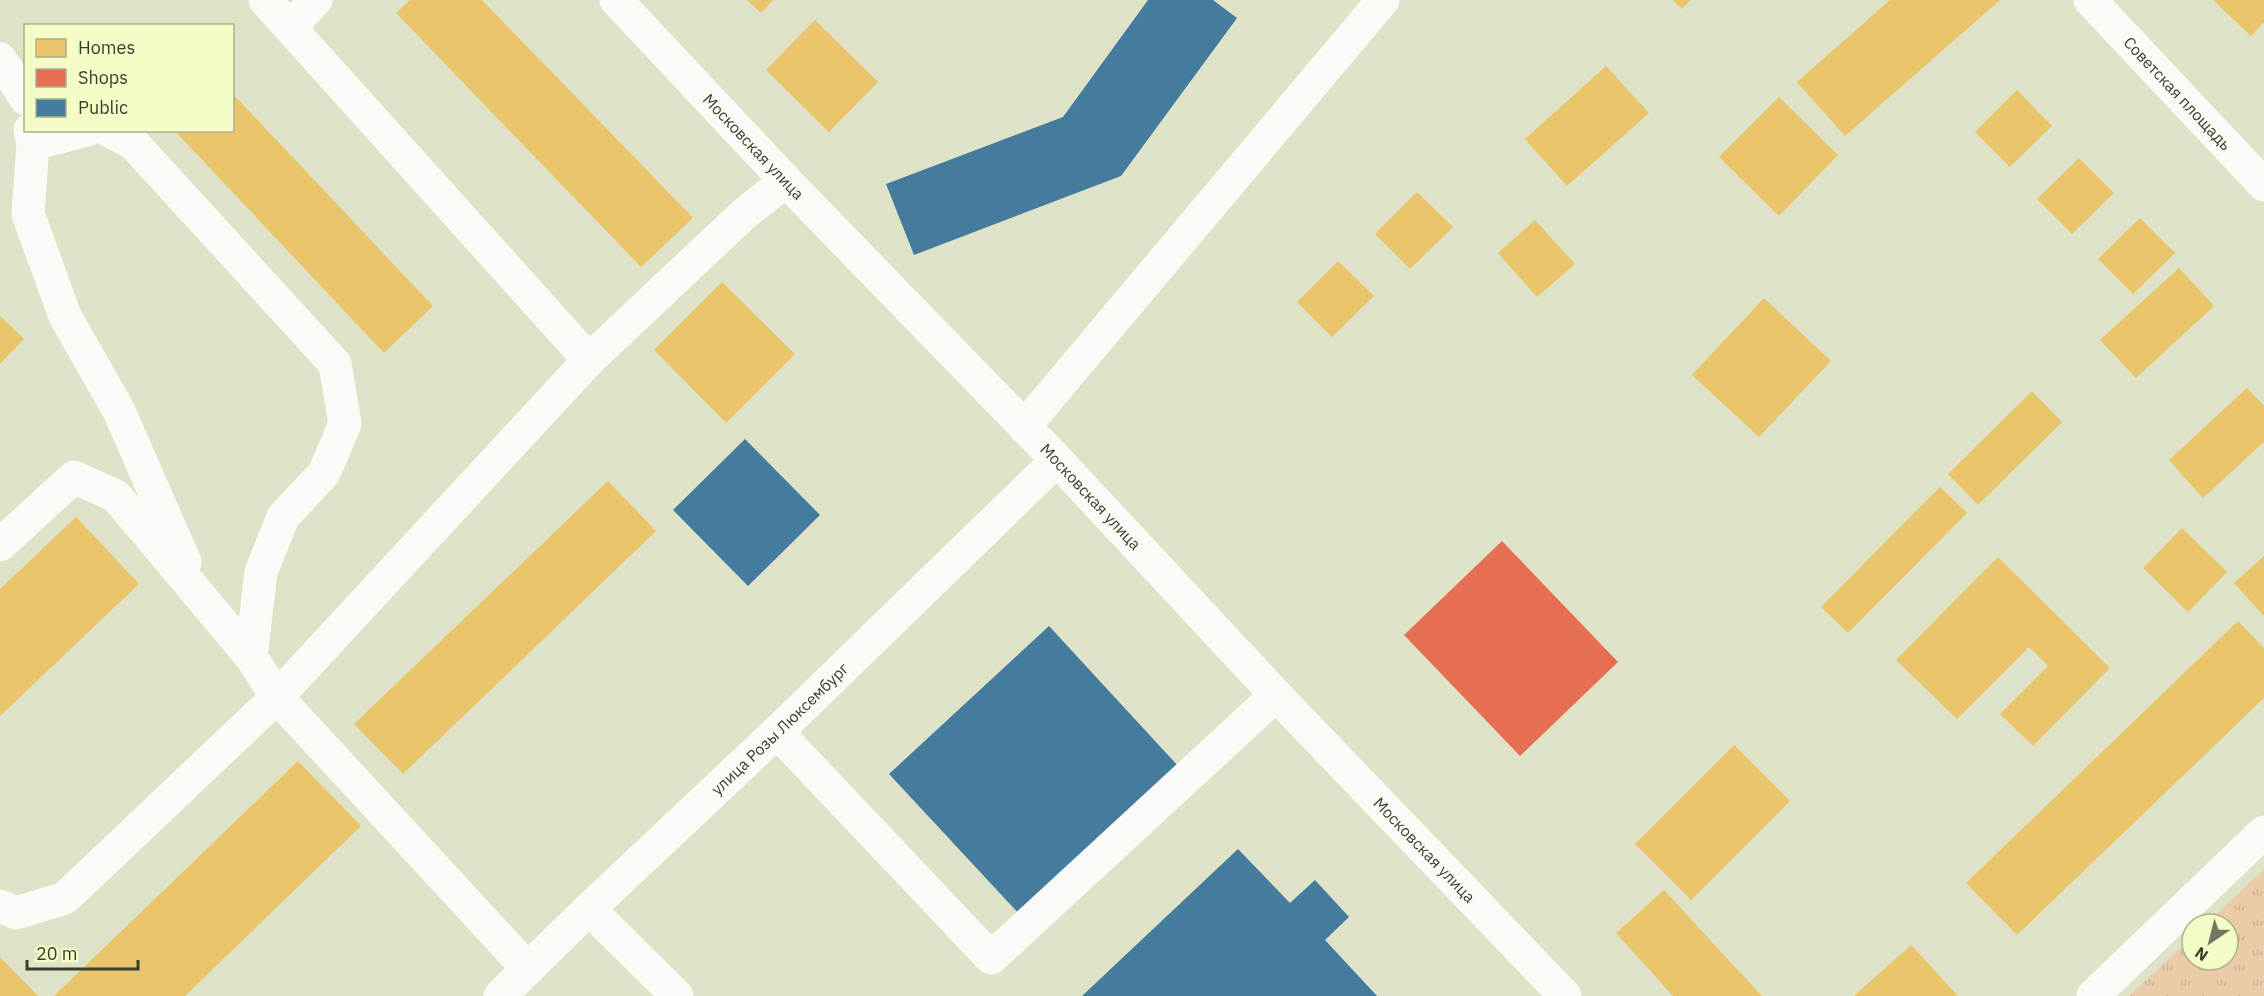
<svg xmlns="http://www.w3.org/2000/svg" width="2264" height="996" viewBox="0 0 2264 996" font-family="'IBM Plex Sans',sans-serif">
<defs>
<pattern id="grass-tufts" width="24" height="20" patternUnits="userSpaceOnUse" patternTransform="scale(1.5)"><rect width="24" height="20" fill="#ebcca9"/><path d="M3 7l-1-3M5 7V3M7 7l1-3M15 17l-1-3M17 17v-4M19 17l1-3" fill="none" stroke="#cab092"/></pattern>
</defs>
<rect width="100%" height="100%" fill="#dee3c7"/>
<polygon fill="url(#grass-tufts)" points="2264,869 2264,996 2129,996 2192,937 2192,960 2228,960 2228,924 2206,924"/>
<g fill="#e9c46a">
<polygon points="410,0 482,0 693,218 641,267 396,13"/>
<polygon points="747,0 773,0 761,13"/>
<polygon points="1673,0 1691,0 1682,9"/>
<polygon points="1890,0 2000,0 1845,136 1797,82"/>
<polygon points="2213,0 2264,0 2264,22 2251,36"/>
<polygon points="815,20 878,82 829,132 766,70"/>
<polygon points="1606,66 1649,113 1567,186 1525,139"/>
<polygon points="2017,90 2052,126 2010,167 1975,132"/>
<polygon points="232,93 433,306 384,353 174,130 232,130"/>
<polygon points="1779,97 1838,155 1779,216 1719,157"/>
<polygon points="2079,158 2114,193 2072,234 2037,199"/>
<polygon points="1417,192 1453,227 1410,269 1375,234"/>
<polygon points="2140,218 2175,253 2133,294 2098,259"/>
<polygon points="1535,220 1575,264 1537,297 1498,253"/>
<polygon points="1338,261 1374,296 1332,337 1297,302"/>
<polygon points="2179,268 2214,306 2136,378 2100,340"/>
<polygon points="722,282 795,354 726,423 654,350"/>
<polygon points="1764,298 1831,361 1759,437 1692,375"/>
<polygon points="0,316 24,339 0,364"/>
<polygon points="2247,388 2264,406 2264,442 2203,498 2169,460"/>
<polygon points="2032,391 2062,422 1978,505 1948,474"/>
<polygon points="608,481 656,531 403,774 354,724"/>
<polygon points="1940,487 1967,513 1848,633 1821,607"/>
<polygon points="76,517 139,584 0,716 0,589"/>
<polygon points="2182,528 2227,572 2188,612 2143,568"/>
<polygon points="2264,556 2264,616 2234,583"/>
<polygon points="1998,557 2110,668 2033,746 2000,714 2048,666 2029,647 1957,719 1896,660"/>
<polygon points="2238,621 2264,648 2264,698 2017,935 1966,883"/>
<polygon points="1734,745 1790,801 1691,900 1635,844"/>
<polygon points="298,761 361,826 185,996 54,996"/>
<polygon points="1664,890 1734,966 1762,996 1673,996 1616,933"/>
<polygon points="1911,945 1958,996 1854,996"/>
<polygon points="0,957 38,996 0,996"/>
</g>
<polygon fill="#e76f51" points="1502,541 1618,662 1520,756 1404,635"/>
<g fill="#457b9d">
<polygon points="1148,0 1213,0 1237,18 1121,176 914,255 886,184 1063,117"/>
<polygon points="745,439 820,515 748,586 673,510"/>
<polygon points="1049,626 1179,767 1020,915 889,774"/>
<polygon points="1238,849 1290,903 1315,880 1349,917 1325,940 1377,996 1082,996"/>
</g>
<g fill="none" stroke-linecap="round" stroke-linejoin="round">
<g stroke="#fafbf7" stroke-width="33">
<path id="s1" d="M616 0 786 181 1057 460 1276 695 1565 996"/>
<path id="s2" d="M2090 0 2264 185"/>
<polyline points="290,27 316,0"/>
<polyline points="0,59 26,99"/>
<polyline points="30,130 33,144 28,214 65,316 119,411 185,562"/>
<polyline points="107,130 133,143 335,364 345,424 324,473 283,517 261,572 251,657"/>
<polyline points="33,144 87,130"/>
<polyline points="589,360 744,214 786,181"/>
<polyline points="1024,427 1383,0"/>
<polyline points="0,545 74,477 116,496 251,657 277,697 528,969"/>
<polyline points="777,732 991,958 1276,695"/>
<polyline points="0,906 16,913 65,898 277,697 589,360 265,0"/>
<polyline points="589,909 677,996"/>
<path id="s3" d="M500 996 589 909 777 732 1057 460"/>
<polyline points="2093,996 2264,832"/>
</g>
</g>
<g text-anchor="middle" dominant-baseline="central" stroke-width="6" stroke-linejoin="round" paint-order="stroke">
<g font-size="16" fill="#3b3f2a" stroke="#f4fdc8">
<text stroke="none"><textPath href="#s2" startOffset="128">Советская площадь</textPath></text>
<text stroke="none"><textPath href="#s1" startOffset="201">Московская улица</textPath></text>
<text stroke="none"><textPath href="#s1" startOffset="687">Московская улица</textPath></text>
<text stroke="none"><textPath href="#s3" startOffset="387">улица Розы Люксембург</textPath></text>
<text stroke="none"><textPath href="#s1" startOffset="1173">Московская улица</textPath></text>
</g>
</g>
<rect x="24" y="24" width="210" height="108" fill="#f4fdc8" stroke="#aab189" stroke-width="1.5"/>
<rect x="36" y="39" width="30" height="18" fill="#e9c46a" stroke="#aab189" stroke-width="1.5"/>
<text x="78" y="54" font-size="18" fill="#3b3f2a">Homes</text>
<rect x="36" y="69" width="30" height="18" fill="#e76f51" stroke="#aab189" stroke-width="1.5"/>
<text x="78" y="84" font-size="18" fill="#3b3f2a">Shops</text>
<rect x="36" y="99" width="30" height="18" fill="#457b9d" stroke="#aab189" stroke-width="1.5"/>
<text x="78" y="114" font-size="18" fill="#3b3f2a">Public</text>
<g transform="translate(2210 942) rotate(215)"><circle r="28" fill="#f4fdc8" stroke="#aab189" stroke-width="1.5"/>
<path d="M0-4.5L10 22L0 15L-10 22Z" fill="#747861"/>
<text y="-9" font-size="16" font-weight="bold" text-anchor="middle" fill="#3b3f2a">N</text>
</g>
<path d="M27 960v9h111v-9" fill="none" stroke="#3b3f2a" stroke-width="3"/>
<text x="36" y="960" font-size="18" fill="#3b3f2a" stroke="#f4fdc8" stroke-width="4.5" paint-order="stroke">20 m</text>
</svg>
